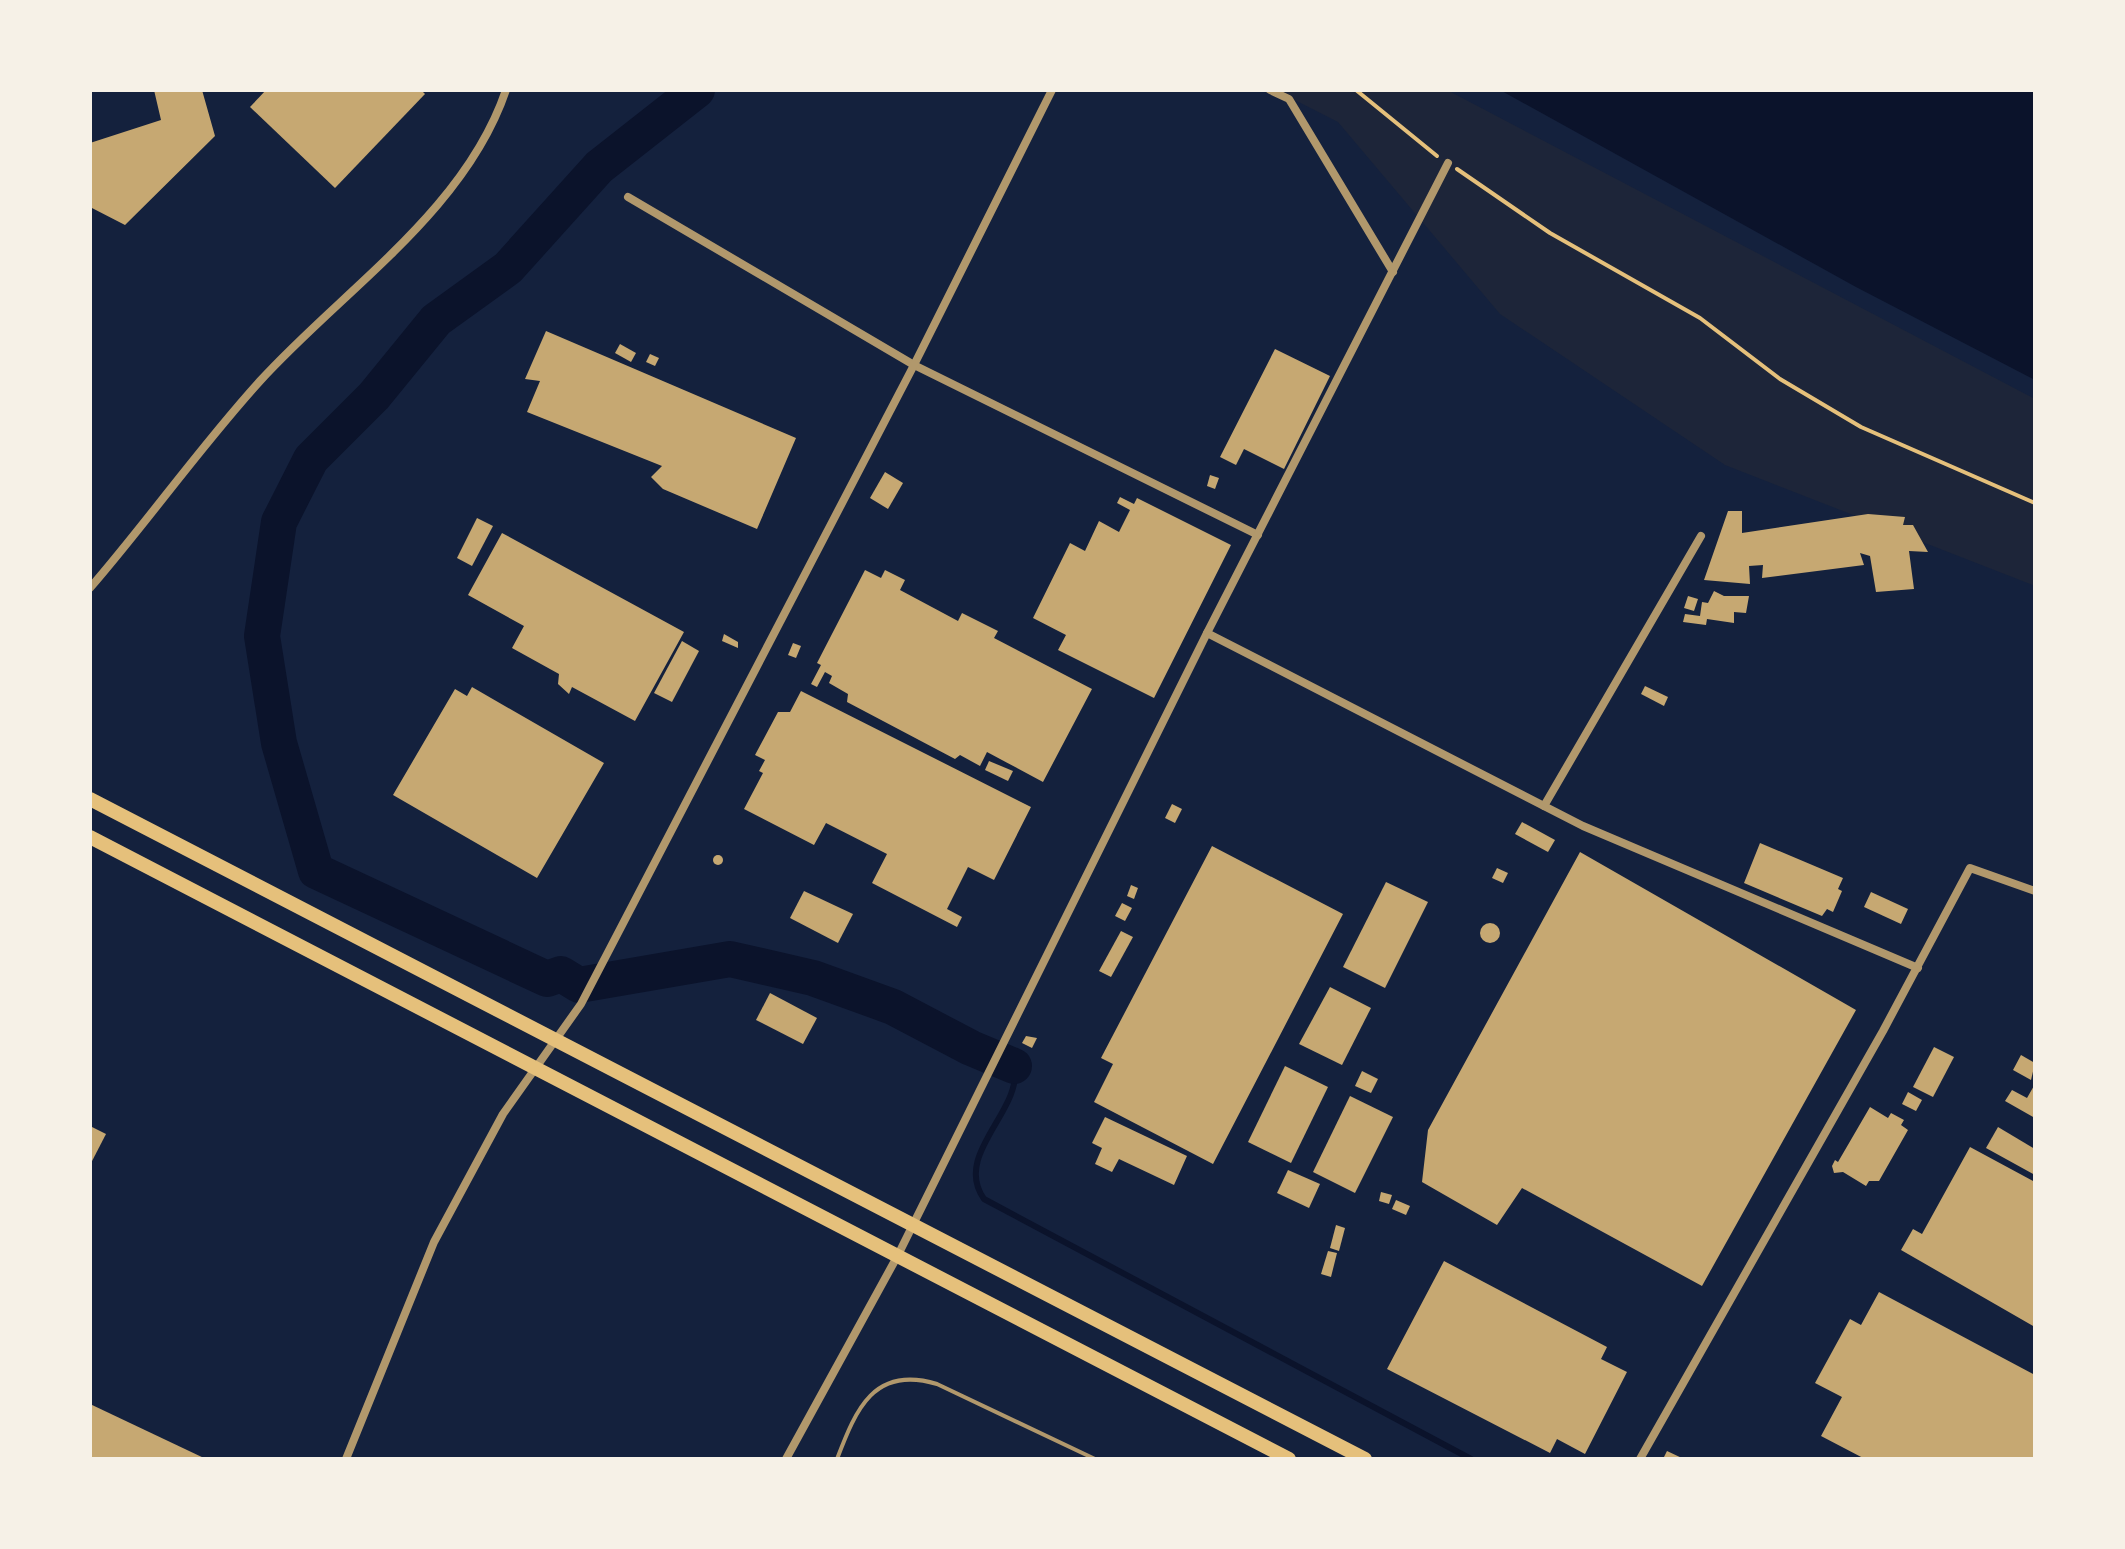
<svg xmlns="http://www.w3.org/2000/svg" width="2125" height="1549" viewBox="0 0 2125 1549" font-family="'Source Sans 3',sans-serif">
<rect width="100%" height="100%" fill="#14213d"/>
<polygon fill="#1d2539" points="1275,90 1447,90 2035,399 2035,586 1725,465 1500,314 1338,122"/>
<polygon fill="#0b132b" points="1500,90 2035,90 2035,380 1856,287"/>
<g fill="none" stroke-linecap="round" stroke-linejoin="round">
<path stroke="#0b132b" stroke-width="6" d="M1014 1066C1024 1110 952 1154 984 1199L1471 1459"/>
<polyline stroke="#0b132b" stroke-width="36" points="697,90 599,167 508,268 436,320 374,396 311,459 279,522 262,636 279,743 316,871 547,979 561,974 579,985 730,959 813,978 893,1007 971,1048 1014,1066"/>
</g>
<g fill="#c6a872">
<polygon points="154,90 202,90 215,136 125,225 90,207 90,143 161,120"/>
<polygon points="266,90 421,90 425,94 335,188 250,107"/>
<polygon points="546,331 796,438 757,529 663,489 651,477 662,466 527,412 540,381 525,379"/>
<polygon points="620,344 636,353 631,362 615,353"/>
<polygon points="1275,349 1330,376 1284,469 1244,449 1236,465 1220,457"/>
<polygon points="650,354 659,358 655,366 646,362"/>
<polygon points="885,472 903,483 888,509 870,498"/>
<polygon points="1210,475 1219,478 1215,489 1207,486"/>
<polygon points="1120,497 1134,504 1137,498 1231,545 1154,698 1058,650 1066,635 1033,618 1070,543 1085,551 1099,521 1119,532 1130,510 1117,503"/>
<polygon points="1728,511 1742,511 1742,533 1868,514 1905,517 1903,525 1913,525 1928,552 1909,551 1914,589 1876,592 1870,556 1860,553 1864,565 1762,578 1763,565 1749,566 1750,584 1704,580"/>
<polygon points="477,518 493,526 472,566 457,558"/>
<polygon points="502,533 684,632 635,721 572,687 569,694 558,684 559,674 512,648 524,626 468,595"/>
<polygon points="865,570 881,578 885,570 905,580 900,590 958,621 962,613 998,631 994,638 1092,689 1043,782 987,752 980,766 960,755 955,759 847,702 848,694 829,683 832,676 825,672 817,687 811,684 821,665 817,663"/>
<polygon points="1714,591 1724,596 1749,596 1746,613 1734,612 1734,623 1707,619 1706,625 1683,622 1685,614 1700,616 1702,602 1708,603"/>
<polygon points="1688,596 1698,599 1694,611 1684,608"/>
<polygon points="724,634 738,642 738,648 722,641"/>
<polygon points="682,641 699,651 672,702 654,693"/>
<polygon points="793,643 801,646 796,658 788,655"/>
<polygon points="1645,686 1668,697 1664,706 1641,694"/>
<polygon points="472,687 604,763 537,878 393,795 455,689 467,696"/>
<polygon points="801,691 1031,807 994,880 968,867 947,909 962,917 957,927 872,883 887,854 826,823 814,845 744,809 763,773 759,771 765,760 755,755 778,712 790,712"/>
<polygon points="989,761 1013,771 1008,781 985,770"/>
<polygon points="1172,804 1182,809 1175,823 1165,818"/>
<polygon points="1522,822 1555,840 1548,852 1515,834"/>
<polygon points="1760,843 1843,878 1838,889 1842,891 1833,912 1827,909 1822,916 1744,883"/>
<polygon points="1212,846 1343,914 1213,1164 1094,1102 1113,1064 1101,1058"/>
<polygon points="1580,852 1856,1010 1702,1286 1522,1188 1497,1225 1422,1182 1428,1130"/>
<circle cx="718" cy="860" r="5"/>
<polygon points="1497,868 1508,873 1503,883 1492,878"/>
<polygon points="1386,882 1428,902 1385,988 1343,967"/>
<polygon points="1131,885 1138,888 1134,899 1127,896"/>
<polygon points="804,891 853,914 838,943 790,918"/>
<polygon points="1871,892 1908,909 1901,924 1864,907"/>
<polygon points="1122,903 1132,908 1125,921 1115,916"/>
<circle cx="1490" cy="933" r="10"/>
<polygon points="1121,931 1133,937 1111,977 1099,971"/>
<polygon points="1330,987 1371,1008 1342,1065 1299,1044"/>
<polygon points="770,993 817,1018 803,1044 756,1020"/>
<polygon points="1026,1036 1037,1038 1032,1048 1022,1043"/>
<polygon points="1934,1047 1954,1057 1933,1097 1913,1087"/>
<polygon points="2021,1055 2035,1063 2031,1080 2013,1070"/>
<polygon points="1285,1066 1328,1087 1291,1163 1248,1142"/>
<polygon points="1362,1071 1378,1079 1371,1093 1355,1086"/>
<polygon points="2035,1084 2035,1118 2005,1101 2012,1090 2027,1098"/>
<polygon points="1908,1092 1922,1100 1916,1111 1902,1104"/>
<polygon points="1350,1096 1393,1117 1355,1193 1313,1172"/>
<polygon points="1870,1107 1888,1118 1891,1113 1904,1120 1901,1125 1908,1130 1879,1181 1869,1181 1866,1186 1843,1172 1834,1173 1832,1166 1835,1160 1838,1162"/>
<polygon points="1105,1117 1187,1156 1174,1185 1119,1159 1112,1172 1095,1164 1102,1148 1092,1143"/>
<polygon points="90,1126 106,1134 90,1165"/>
<polygon points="1998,1127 2035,1149 2035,1175 1986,1148"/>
<polygon points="1970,1147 2035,1182 2035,1327 1901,1250 1913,1229 1922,1234"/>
<polygon points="1288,1170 1320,1184 1309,1208 1277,1193"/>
<polygon points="1381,1192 1392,1195 1389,1204 1379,1201"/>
<polygon points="1396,1200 1410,1206 1406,1215 1392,1209"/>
<polygon points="1336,1225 1345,1228 1339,1251 1330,1248"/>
<polygon points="1328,1251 1337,1253 1331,1277 1321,1274"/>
<polygon points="1444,1261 1607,1347 1601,1359 1627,1372 1585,1454 1557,1439 1550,1453 1387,1369"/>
<polygon points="1879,1292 2035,1375 2035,1459 1865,1459 1821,1436 1842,1397 1815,1383 1850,1319 1861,1325"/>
<polygon points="90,1404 206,1459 90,1459"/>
<polygon points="1667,1451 1684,1459 1663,1459"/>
</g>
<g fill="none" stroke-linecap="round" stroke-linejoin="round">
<g stroke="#e5c07b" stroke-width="4">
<polyline points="1356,90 1437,156"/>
<polyline points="1457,169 1550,233 1700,318 1780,379 1861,427 2035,503"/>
</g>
<path stroke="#b1986c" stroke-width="4" d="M837 1459C856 1409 874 1365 937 1384L1095 1459"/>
<g stroke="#b1986c" stroke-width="8">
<polyline points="1270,90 1289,99 1393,272"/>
<polyline points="628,197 914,365 1258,535"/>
<path d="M90 588C148 521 200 447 260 381 344 289 465 211 506 90"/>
<polyline points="1207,633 1583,826 1918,968"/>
<polyline points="1544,806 1701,536"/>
<polyline points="346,1459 434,1242 503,1114 581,1004 914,365 1052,90"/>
<polyline points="786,1459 898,1255 1207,633 1448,163"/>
<polyline points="1640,1459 1883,1031 1970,868 2035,891"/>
</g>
<g stroke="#e5c07b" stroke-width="14">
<polyline points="90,799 1365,1459"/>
<polyline points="90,837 1289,1459"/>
</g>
</g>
<rect width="2125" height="1549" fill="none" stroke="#f6f1e7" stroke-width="184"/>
</svg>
